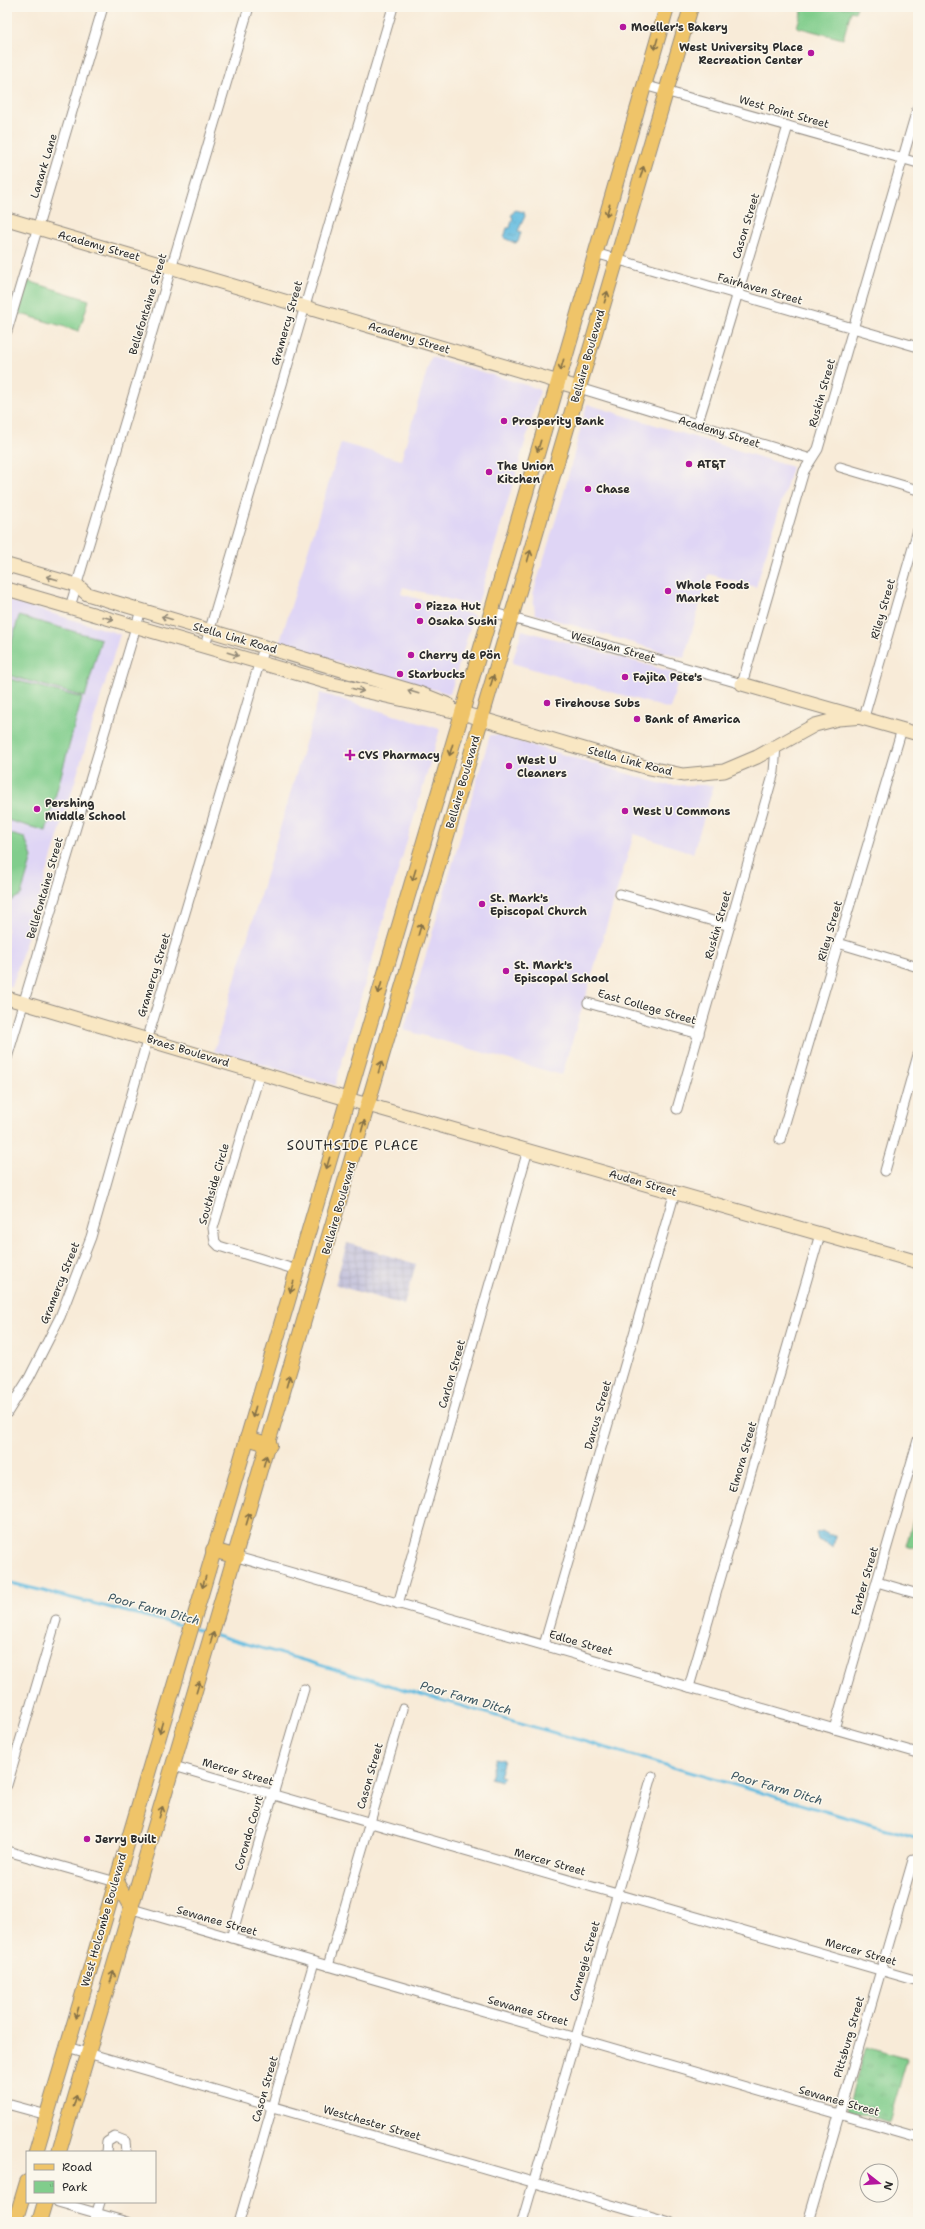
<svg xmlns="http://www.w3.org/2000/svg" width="925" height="2229" viewBox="0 0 925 2229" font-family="'Shantell Sans',sans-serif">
<defs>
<pattern id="industrial-grid" width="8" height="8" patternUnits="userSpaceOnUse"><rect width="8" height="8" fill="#c3c1db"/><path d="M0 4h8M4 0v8" fill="none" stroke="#a8a6bc"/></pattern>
<pattern id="park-tufts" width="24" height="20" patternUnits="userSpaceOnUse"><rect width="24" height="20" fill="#81cd8c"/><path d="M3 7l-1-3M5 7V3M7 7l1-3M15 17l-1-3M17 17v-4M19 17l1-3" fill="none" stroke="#70b079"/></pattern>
<pattern id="water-ripples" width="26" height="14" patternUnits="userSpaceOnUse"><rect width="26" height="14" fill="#63bce0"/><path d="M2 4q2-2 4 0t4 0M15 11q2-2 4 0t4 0" fill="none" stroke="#5299b6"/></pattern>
</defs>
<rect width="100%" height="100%" fill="#fbf7ec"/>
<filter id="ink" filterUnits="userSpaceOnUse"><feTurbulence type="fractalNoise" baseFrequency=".025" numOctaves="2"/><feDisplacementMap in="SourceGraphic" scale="8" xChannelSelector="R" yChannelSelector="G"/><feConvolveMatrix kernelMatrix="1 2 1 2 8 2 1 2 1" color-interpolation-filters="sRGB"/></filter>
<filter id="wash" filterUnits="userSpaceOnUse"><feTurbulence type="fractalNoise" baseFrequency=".012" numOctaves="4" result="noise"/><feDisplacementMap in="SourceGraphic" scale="16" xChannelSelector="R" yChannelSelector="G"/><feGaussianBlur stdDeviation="0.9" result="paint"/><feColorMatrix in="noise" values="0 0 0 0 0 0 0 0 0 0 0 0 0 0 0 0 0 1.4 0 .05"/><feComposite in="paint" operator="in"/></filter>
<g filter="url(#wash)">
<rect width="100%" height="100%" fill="#f8ebd8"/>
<g fill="#dfd5f5">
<polygon points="431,357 536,388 540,391 477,607 403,587 401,594 474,615 450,694 279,645 341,443 401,460"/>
<polygon points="587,404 792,467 756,587 709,574 684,658 535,614 533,594 563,496"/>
<polygon points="7,600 120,634 12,987 7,985"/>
<polygon points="522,630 680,674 670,709 512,663"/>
<polygon points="320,693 440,729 335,1085 214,1051"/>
<polygon points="490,735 498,735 665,785 714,785 693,853 634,834 562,1075 404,1030"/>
</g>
<polygon fill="url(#industrial-grid)" points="347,1243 416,1264 404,1305 335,1285"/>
<g fill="#81cd8c" stroke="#567c5c">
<polygon points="803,7 857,7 855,12 851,11 843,39 797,27"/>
<polygon points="28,281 89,300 79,331 18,313"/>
<polygon points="19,616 101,639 85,697 7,675 7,658"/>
<polygon points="7,678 82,698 46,831 7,820"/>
<polygon points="7,833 25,838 32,857 21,895 7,903"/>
<polygon points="918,1503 918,1549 906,1546"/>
</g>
<polygon fill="url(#park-tufts)" stroke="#567c5c" points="865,2047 907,2059 889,2122 847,2110"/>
<g fill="url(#water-ripples)" stroke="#477486">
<polygon points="515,210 524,212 525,216 518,231 521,232 518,242 515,243 504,238 507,228 510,228 513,217 511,216"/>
<polygon points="822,1531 829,1535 835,1535 833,1547 818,1540 816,1533"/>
<polygon points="496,1758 504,1760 499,1776 503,1777 501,1781 490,1778"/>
</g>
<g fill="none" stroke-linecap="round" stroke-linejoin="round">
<g stroke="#63bce0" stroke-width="3">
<polyline points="7,1582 188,1627"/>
<polyline points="195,1629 209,1633"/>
<polyline points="216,1635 918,1838"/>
</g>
</g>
</g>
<g filter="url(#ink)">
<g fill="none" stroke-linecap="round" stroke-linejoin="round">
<defs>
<g id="street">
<polyline points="644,85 918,163"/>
<polyline points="595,253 918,347"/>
<polyline points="7,331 103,7"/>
<polyline points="579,388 811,459"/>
<polyline points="697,425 728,326 788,126"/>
<polyline points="840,467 918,490"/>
<polyline points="70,607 249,7"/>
<polyline points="491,612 742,684 804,471 818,449 918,106"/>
<polyline points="205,646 393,7"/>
<polyline points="864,717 918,530"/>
<polyline points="620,894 730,926"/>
<polyline points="838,943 918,967"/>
<polyline points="588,1003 699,1034"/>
<polyline points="7,1058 141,610"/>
<polyline points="260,1073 213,1228 215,1242 219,1246 297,1270"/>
<polyline points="677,1109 774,772 776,746"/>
<polyline points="780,1140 902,729"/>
<polyline points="885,1171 918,1055"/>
<polyline points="7,1413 29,1378 60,1317 91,1237 151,1027 264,647"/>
<polyline points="237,1557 918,1753"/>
<polyline points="877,1582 918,1594"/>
<polyline points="398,1604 528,1150"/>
<polyline points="544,1645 675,1192"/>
<polyline points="689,1687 820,1234"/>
<polyline points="834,1729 918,1440"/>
<polyline points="174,1766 918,1981"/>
<polyline points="7,1785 56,1620"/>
<polyline points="7,1851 116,1882"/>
<polyline points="132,1909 918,2137"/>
<polyline points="231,1938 304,1689"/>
<polyline points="328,1966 403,1709"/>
<polyline points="67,2047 670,2222"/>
<polyline points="7,2104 47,2115"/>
<polyline points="106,2152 107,2142 115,2137 125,2141 126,2152"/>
<polyline points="58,2202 127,2222"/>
<polyline points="94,2222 100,2202"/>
<polyline points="239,2222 314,1962"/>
<polyline points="522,2222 652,1776"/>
<polyline points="808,2222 913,1860"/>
</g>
<g id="secondary">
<polyline points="7,219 579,388"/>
<polyline points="7,565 77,585 87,594 419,693 449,705"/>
<polyline points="7,589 333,684 462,713 645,767 683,775 724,771 757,757 815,725 838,719 864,717"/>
<polyline points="742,684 918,734"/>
<polyline points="7,998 347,1099 918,1262"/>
</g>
<g id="primary">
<polyline points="247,1438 270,1445"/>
<polyline points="213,1550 237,1557"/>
<polyline points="116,1882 132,1909"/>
<polyline points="36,2152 462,713 667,7"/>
<path d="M59 2152C272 1438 480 722 691 7"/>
<polyline points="15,2222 27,2182"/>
<polyline points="39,2222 45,2202"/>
</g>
</defs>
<use href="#street" stroke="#928b82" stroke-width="11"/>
<use href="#secondary" stroke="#928b82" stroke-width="15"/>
<use href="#primary" stroke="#928b82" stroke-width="16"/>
<use href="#street" stroke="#fff" stroke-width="9"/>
<use href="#secondary" stroke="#f9e7c3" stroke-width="13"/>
<use href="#primary" stroke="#efc469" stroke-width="14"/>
</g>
<defs><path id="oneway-shaft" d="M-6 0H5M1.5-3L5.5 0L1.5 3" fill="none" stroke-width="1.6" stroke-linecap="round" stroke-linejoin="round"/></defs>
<g stroke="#837047">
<use href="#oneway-shaft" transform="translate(656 44) rotate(106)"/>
<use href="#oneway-shaft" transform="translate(642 172) rotate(-73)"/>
<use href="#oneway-shaft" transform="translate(608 210) rotate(106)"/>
<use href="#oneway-shaft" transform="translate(606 297) rotate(-74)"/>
<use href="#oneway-shaft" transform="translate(562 365) rotate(106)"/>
<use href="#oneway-shaft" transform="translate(539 446) rotate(107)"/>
<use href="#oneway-shaft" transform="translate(529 556) rotate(-74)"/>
<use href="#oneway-shaft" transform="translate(492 681) rotate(-73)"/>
<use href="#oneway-shaft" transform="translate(451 750) rotate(106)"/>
<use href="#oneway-shaft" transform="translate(414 875) rotate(107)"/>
<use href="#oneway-shaft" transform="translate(420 929) rotate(-74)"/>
<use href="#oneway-shaft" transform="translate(380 988) rotate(107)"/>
<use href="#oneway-shaft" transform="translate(380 1067) rotate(-74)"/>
<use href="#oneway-shaft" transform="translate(363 1126) rotate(-74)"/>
<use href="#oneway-shaft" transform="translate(328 1163) rotate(106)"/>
<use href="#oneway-shaft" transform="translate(292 1287) rotate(107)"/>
<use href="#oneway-shaft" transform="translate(288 1381) rotate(-74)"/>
<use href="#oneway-shaft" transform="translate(254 1412) rotate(106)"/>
<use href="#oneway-shaft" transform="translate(265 1461) rotate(-74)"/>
<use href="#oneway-shaft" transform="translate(248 1519) rotate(-73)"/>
<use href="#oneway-shaft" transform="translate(204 1582) rotate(107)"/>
<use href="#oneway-shaft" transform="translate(212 1638) rotate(-73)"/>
<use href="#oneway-shaft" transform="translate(198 1687) rotate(-73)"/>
<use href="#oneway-shaft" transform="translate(161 1727) rotate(106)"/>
<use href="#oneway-shaft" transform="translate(161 1812) rotate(-73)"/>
<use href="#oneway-shaft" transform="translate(112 1977) rotate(-73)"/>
<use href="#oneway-shaft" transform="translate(77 2013) rotate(106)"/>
<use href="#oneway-shaft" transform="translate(75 2101) rotate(-74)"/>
</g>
<g stroke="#928977">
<use href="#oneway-shaft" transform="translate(52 578) rotate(-164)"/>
<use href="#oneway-shaft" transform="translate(108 618) rotate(15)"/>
<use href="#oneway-shaft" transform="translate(167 618) rotate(-163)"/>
<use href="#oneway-shaft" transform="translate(233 654) rotate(17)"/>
<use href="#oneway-shaft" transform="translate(358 690) rotate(14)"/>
<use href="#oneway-shaft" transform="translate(413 692) rotate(-163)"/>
</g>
</g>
<g fill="#b5179e" stroke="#fbf7ec" stroke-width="1.5">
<circle cx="623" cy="27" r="4"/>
<circle cx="811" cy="53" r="4"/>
<circle cx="504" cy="421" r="4"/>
<circle cx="689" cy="464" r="4"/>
<circle cx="489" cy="472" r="4"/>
<circle cx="588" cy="489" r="4"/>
<circle cx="668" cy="591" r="4"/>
<circle cx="418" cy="606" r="4"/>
<circle cx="420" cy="621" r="4"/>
<circle cx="411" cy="655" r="4"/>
<circle cx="400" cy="674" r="4"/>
<circle cx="625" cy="677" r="4"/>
<circle cx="547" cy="703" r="4"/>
<circle cx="637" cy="719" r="4"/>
<path d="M348 749h4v4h4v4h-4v4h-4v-4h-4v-4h4z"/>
<circle cx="509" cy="766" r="4"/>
<circle cx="37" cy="809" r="4"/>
<circle cx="625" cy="811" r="4"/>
<circle cx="482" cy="904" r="4"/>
<circle cx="506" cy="971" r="4"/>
<circle cx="87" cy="1839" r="4"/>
</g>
<g text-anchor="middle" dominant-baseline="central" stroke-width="3" stroke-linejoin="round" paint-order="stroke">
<g font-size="11" font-weight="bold" fill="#2b2b2b" stroke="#fbf7ec" text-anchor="start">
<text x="631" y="27">Moeller's Bakery</text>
<text x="803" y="47" text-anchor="end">West University Place<tspan x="803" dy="13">Recreation Center</tspan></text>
<text x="512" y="421">Prosperity Bank</text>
<text x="697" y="464">AT&amp;T</text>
<text x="497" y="466">The Union<tspan x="497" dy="13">Kitchen</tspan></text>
<text x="596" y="489">Chase</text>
<text x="676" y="585">Whole Foods<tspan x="676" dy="13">Market</tspan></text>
<text x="426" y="606">Pizza Hut</text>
<text x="428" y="621">Osaka Sushi</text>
<text x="419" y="655">Cherry de Pön</text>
<text x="408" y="674">Starbucks</text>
<text x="633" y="677">Fajita Pete's</text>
<text x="555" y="703">Firehouse Subs</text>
<text x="645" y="719">Bank of America</text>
<text x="358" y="755">CVS Pharmacy</text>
<text x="517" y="760">West U<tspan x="517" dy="13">Cleaners</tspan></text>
<text x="45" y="803">Pershing<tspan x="45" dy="13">Middle School</tspan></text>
<text x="633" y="811">West U Commons</text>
<text x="490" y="898">St. Mark's<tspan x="490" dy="13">Episcopal Church</tspan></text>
<text x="514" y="965">St. Mark's<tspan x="514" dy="13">Episcopal School</tspan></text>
<text x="95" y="1839">Jerry Built</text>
</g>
<g font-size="11" fill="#2b2b2b" stroke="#fbf7ec">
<text transform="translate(784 112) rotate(16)">West Point Street</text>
<text transform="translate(44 166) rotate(-73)">Lanark Lane</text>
<text transform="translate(746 226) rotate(-73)">Cason Street</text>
<text transform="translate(99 246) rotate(16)">Academy Street</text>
<text transform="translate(760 289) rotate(16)">Fairhaven Street</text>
<text transform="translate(148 304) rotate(-73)">Bellefontaine Street</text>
<text transform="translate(287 323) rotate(-74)">Gramercy Street</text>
<text transform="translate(409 338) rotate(17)">Academy Street</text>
<text transform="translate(588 356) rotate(-74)">Bellaire Boulevard</text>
<text transform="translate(822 393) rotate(-74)">Ruskin Street</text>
<text transform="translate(719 432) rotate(17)">Academy Street</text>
<text transform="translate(883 609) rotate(-74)">Riley Street</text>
<text transform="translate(235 638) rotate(16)">Stella Link Road</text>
<text transform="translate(613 647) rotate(16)">Weslayan Street</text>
<text transform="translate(630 761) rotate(15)">Stella Link Road</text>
<text transform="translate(463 782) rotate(-74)">Bellaire Boulevard</text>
<text transform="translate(45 888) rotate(-74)">Bellefontaine Street</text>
<text transform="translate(718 925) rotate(-74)">Ruskin Street</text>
<text transform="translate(830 931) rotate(-74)">Riley Street</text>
<text transform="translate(154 975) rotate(-73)">Gramercy Street</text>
<text transform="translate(647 1007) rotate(16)">East College Street</text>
<text transform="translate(188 1051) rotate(17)">Braes Boulevard</text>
<text transform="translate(643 1183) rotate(16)">Auden Street</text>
<text transform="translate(214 1184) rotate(-74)">Southside Circle</text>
<text transform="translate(339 1208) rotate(-74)">Bellaire Boulevard</text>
<text transform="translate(60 1283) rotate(-68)">Gramercy Street</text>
<text transform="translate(452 1374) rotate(-74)">Carlon Street</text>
<text transform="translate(598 1415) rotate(-74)">Darcus Street</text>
<text transform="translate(743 1457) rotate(-74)">Elmora Street</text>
<text transform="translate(865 1581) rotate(-74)">Farber Street</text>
<text transform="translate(581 1643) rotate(16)">Edloe Street</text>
<text transform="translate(238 1772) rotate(16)">Mercer Street</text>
<text transform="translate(370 1776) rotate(-74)">Cason Street</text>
<text transform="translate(249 1833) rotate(-74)">Corondo Court</text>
<text transform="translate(550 1862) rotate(16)">Mercer Street</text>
<text transform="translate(104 1920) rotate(-74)">West Holcombe Boulevard</text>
<text transform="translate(217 1921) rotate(16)">Sewanee Street</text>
<text transform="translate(861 1952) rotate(16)">Mercer Street</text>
<text transform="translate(585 1961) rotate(-74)">Carnegie Street</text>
<text transform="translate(528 2011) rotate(16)">Sewanee Street</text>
<text transform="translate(849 2037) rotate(-74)">Pittsburg Street</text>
<text transform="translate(265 2089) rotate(-74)">Cason Street</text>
<text transform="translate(839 2101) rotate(16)">Sewanee Street</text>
<text transform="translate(372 2123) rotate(16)">Westchester Street</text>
</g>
<g font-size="12" font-style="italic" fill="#3c5661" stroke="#fbf7ec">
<text transform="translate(154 1609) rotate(15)">Poor Farm Ditch</text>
<text transform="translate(466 1698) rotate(16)">Poor Farm Ditch</text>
<text transform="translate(777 1788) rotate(16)">Poor Farm Ditch</text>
</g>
<g font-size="13" letter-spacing="1" fill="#2b2b2b" stroke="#fbf7ec">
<text x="353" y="1145">SOUTHSIDE PLACE</text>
</g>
</g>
<rect width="925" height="2229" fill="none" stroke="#fbf7ec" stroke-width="24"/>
<rect x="26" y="2151" width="130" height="52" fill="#fbf7ec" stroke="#a8a59f"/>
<rect x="34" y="2164" width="20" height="6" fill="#efc469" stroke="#a8a59f"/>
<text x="62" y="2171" font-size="12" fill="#2b2b2b">Road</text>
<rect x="34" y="2181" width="20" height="12" fill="url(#park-tufts)" stroke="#a8a59f"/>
<text x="62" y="2191" font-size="12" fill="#2b2b2b">Park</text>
<g transform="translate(879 2183) rotate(107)"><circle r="19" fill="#fbf7ec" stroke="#a8a59f"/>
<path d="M0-3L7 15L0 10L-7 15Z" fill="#b5179e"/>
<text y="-6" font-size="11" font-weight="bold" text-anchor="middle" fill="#2b2b2b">N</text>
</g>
</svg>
